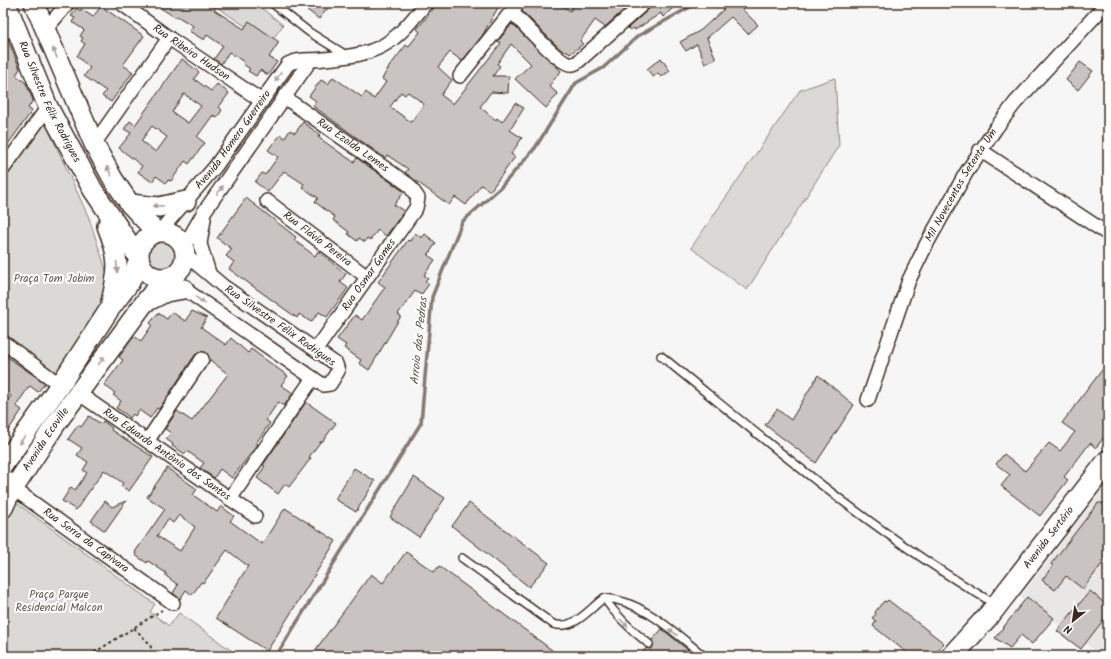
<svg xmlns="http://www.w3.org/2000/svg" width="1111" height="659" viewBox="0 0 1111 659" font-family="Kalam,sans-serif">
<rect width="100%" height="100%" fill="#f7f6f6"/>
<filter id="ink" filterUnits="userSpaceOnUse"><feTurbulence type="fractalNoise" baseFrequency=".025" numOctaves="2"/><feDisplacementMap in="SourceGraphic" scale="8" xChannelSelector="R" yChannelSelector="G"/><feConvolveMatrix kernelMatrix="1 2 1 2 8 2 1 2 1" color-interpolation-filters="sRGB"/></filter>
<g filter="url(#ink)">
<polygon fill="#e9e7e6" points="1108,482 1108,656 1102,656 1020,597"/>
<g fill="#dbd9d6" stroke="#8b827a">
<polygon points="211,3 255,3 283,25 270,43"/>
<polygon points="835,78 839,145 747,290 691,248 800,90"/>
<polygon points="45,122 89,218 107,273 103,306 56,374 3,334 3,180"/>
<circle cx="160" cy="257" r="16"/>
<polygon points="15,502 155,604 150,612 169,626 179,613 239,656 3,656 3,528"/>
</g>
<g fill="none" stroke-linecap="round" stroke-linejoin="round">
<polyline stroke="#847972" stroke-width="3.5" points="276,656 421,423 432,297 462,222 500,188 535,148 576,83 603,68 638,36 697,3"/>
</g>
<g fill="#c9c3c1" stroke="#3b2a1e" fill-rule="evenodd">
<polygon points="153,3 218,3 214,10 244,29 249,21 279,42 269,57 277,62 268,75 260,70 256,76 248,71 250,69 243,64 244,62 229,52 221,64 214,59 223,46 207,35 204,40 189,31 193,26 177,16 176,18"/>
<polygon points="298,3 332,3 319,19"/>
<path d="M438 3H508L505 6 500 4 482 36 462 61 450 52 438 67 452 80 441 95 453 104 501 43 498 41 512 24 561 71 549 86 558 94 546 108 515 79 531 64 511 44 497 64 500 66 493 76H509L508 93 491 92 480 107 496 120 497 118 502 122 515 103 524 108 510 130 522 138 511 154 515 157 490 191 481 185 466 205 455 197 449 205 405 173 408 169 387 155 385 158 313 106 316 101 309 96 321 80 328 84 333 77 362 97 366 92 374 99 386 82 382 79 389 67 406 45 408 47 420 32 417 29ZM401 92 405 95 408 92 424 104 411 122 390 107Z"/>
<polygon points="526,3 559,3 570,11 576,3 631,3 605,27 595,20 580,41 583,44 570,54 566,50 564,52 555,44 522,11"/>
<polygon points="652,3 673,3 670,5 673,8 663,17 661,13 635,30 634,28 630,30 628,28 649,9"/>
<polygon points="718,3 736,3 758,25 748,34 731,17 707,38 716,59 705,64 697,44 686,51 680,42 701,30 724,9"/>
<polygon points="101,6 144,36 123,65 133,72 111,102 102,96 106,91 84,76 90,68 77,56 85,44 81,41 83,38 80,36 84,30 72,22 75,18 71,16 77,8 80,11 81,9 93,17"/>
<polygon points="8,40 20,69 16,75 26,83 33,100 28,108 32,111 3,151 3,42"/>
<polygon points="661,58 670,71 661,77 658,73 653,77 647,69"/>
<path d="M182 59 199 72 194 79 211 91 217 84 229 93 219 107 222 110 217 118 213 115 197 137 205 143 189 164 185 161 171 181 168 180 166 183 156 176 152 182 138 172 142 166 119 148 131 133 124 129 130 121 135 125ZM184 94 201 106 188 123 172 112ZM152 126 167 137 156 152 141 141Z"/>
<polygon points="1080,62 1093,71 1078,90 1066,80"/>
<polygon points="303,122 320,135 318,137 339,152 354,162 357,158 403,191 404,192 394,205 404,211 386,236 378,230 370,240 367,238 365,242 359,238 357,241 348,234 349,232 333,220 335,217 315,202 318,198 302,187 304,184 284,171 268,192 255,182 262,173 265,175 278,157 268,150 274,142 281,135 285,138 290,130 295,133"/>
<polygon points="246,198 296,237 294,240 315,256 318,251 346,274 340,282 348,288 327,317 319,312 311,322 299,314 297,318 229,269 234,262 226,256 232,249 217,238"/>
<polygon points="415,233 422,238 425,234 436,243 428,255 435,260 424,275 428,278 425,281 429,284 421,295 415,291 398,314 401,316 369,370 359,363 361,360 344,348 346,345 337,339 355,315 362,320 385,287 378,282 408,240 410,241"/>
<polygon points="192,311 207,318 201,327 226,345 231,338 248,353 251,349 288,376 281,385 293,393 284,406 278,402 266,420 270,423 256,443 258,444 232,478 220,469 214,478 200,468 204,463 187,451 185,454 172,446 173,444 166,439 171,433 165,429 177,411 192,421 228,374 210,360 207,353 202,351 195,355 159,409 157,408 150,418 139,410 135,416 133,414 130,418 124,413 116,408 121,401 113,395 115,393 104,385 123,360 119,357 130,342 134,336 141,341 152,325 150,323 158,313 167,319 172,312 185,321"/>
<polygon points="3,354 45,383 38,392 30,386 28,388 16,406 22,410 3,438 3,407 11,396 3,388"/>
<polygon points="1108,362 1108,431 1096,448 1090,443 1064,477 1068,480 1040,516 1001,486 1010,475 996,464 1004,454 1025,471 1049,443 1060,451 1075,432 1062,423"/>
<polygon points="818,375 854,405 816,463 765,425 777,409 791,420"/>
<polygon points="306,402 336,423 322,442 321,441 309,457 311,458 289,487 285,484 278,494 257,478 265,466 263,465"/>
<polygon points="89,416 101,424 103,421 112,428 111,430 153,457 129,491 121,486 123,483 104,470 76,510 62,501 71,487 75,490 87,473 83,470 88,462 77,455 82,448 68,439 78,425 81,427"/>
<path d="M167 468 197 489 193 495 217 512 221 506 226 510 234 516 230 521 262 544 285 508 336 541 267 651 216 618 248 566 227 550 207 578 203 583 201 582 192 595 186 590 180 599 173 593 178 585 166 576V573L148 561 147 563 135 555 136 553 135 552 165 509 147 497ZM179 515 195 527 180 551 157 536 168 519 173 523Z"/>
<polygon points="354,468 375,481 356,512 335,499"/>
<polygon points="414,477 445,498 419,537 390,517"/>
<polygon points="105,501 112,507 126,501 105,531 91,521"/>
<polygon points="469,503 549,563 529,587 452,526"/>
<polygon points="1098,503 1103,503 1108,507 1108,556 1083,589 1066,576 1055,590 1042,580 1053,566 1051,564"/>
<polygon points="406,552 434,572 439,566 560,656 311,656 371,574 383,583"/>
<polygon points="1090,591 1108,606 1108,614 1081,649 1057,631"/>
<polygon points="1027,597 1054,618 1032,644 1021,635 1010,648 995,638"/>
<polygon points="888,600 944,643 933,656 911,656 873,626 876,621 872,618 876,614 875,612 884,601 886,602"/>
<polygon points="662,629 688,650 684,656 640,656 646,648 650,649 653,647 652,640"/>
</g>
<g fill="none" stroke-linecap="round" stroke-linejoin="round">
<defs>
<g id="lane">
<polyline points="272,3 309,32 346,55"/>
<path d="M661 356C769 443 875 534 995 604"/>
<path d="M462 558 553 624C574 631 589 609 604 598 642 600 675 633 704 656"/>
<path d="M604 598C617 617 631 630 649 644"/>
<polyline points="689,656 695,649"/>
</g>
<g id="street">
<path id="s1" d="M121 3 169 38 262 101"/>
<path d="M512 12C521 21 559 64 570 64 574 65 578 62 581 59L644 3"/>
<polyline points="45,30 68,3"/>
<polyline points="3,34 13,20"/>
<polyline points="460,76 518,3"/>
<path id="s2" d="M284 97 409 185 418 198 416 208 316 350"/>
<polyline points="94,144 169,38"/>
<polyline points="980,150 1108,234"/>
<polyline points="3,169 48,107"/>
<path id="s3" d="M267 201 367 277"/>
<polyline points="204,219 200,244 209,273"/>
<path id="s4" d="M160 231 215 167 288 64C299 58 312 61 324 59 380 54 391 47 426 3"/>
<polyline points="184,247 204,212 310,61"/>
<polyline points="177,284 323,385 330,384 338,371 336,364 223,286 185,254"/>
<polyline points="3,342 60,385"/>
<path id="s5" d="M78 393 255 516"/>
<path id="s6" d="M868 400 909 280 926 245 966 173 996 128 1015 103 1107 3"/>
<polyline points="148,440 202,359"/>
<path id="s7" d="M3 476 9 480 14 489 173 603"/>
<polyline points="230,499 313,378"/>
</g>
<g id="secondary">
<path id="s8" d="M6 3 48 107 93 190 139 258"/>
<polyline points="34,3 94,144 113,179 130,204 156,232"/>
<polyline points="130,204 159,207 186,201"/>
<path d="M107 226C120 258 119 269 111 302"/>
<circle cx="162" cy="255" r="23"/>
<polyline points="148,301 166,292 184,289"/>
<polyline points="3,465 60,385 109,310 130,282 139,260"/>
<path id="s9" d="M3 508 8 497 55 425 145 302 165 278"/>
</g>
<g id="primary">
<path id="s10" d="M952 656 990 614 1108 461"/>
</g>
</defs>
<use href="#lane" stroke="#3b2a1e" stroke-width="10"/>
<use href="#street" stroke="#3b2a1e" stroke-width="16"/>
<use href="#secondary" stroke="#3b2a1e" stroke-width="22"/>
<use href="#primary" stroke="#3b2a1e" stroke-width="24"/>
<g stroke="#3b2a1e" stroke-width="2" stroke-dasharray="3 3" stroke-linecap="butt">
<polyline points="134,628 150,644 153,656"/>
<polyline points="89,656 162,610"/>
</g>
<use href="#lane" stroke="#fff" stroke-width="7"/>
<use href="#street" stroke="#fff" stroke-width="13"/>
<use href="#secondary" stroke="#fff" stroke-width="19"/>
<use href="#primary" stroke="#fff" stroke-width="21"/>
</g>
<defs><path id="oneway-solid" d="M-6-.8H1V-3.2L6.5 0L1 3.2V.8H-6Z"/></defs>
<g fill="#a79f9a">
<use href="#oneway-solid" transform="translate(55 53) rotate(-113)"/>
<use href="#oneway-solid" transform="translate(278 77) rotate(124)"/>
<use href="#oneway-solid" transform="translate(109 171) rotate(-117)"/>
<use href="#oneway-solid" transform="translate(220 190) rotate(-55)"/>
<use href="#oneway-solid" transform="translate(158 206) rotate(178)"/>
<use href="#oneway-solid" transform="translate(117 267) rotate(86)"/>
<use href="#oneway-solid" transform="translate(200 300) rotate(34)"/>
<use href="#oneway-solid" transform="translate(101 361) rotate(-54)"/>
<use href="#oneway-solid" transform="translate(22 440) rotate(126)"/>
<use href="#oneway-solid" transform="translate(624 623) rotate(45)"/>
<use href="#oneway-solid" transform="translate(673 632) rotate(-144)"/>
</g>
</g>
<g text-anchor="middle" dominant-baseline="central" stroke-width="4" stroke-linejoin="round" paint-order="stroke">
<g font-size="11" fill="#3b2a1e" stroke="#fff">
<text stroke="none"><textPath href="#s1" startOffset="86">Rua Ribeiro Hudson</textPath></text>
<text stroke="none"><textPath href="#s8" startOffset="108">Rua Silvestre Félix Rodrigues</textPath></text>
<text stroke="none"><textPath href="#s4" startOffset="117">Avenida Homero Guerreiro</textPath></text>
<text stroke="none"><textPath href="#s2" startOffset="84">Rua Ezolda Lemes</textPath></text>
<text stroke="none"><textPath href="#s6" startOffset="235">Mil Novecentos Setenta Um</textPath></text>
<text stroke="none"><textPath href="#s3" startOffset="63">Rua Flávio Pereira</textPath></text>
<text transform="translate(369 275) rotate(-55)">Rua Osmar Gomes</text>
<text transform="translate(280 326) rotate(35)">Rua Silvestre Félix Rodrigues</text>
<text stroke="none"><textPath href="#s9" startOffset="81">Avenida Ecoville</textPath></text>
<text stroke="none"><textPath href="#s5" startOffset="108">Rua Eduardo Antônio dos Santos</textPath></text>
<text stroke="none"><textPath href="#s10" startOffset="153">Avenida Sertório</textPath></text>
<text stroke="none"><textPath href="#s7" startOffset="106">Rua Serra da Capivara</textPath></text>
</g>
<g font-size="11" fill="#63564c" stroke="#fff">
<text x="54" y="279">Praça Tom Jobim</text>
<text x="59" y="595">Praça Parque<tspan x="59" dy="13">Residencial Malcon</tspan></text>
</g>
<g font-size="12" font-style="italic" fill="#65584f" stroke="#fff">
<text transform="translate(419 341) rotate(-84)">Arroio das Pedras</text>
</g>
</g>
<rect width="1111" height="659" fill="none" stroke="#fff" stroke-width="16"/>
<rect x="8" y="8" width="1095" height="643" fill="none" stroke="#3b2a1e" stroke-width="1.5" filter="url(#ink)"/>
<g transform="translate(1073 621) rotate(210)" stroke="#ffffff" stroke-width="3" paint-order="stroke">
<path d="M0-3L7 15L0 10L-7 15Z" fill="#3b2a1e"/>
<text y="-6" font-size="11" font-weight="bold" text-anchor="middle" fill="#3b2a1e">N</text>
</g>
</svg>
